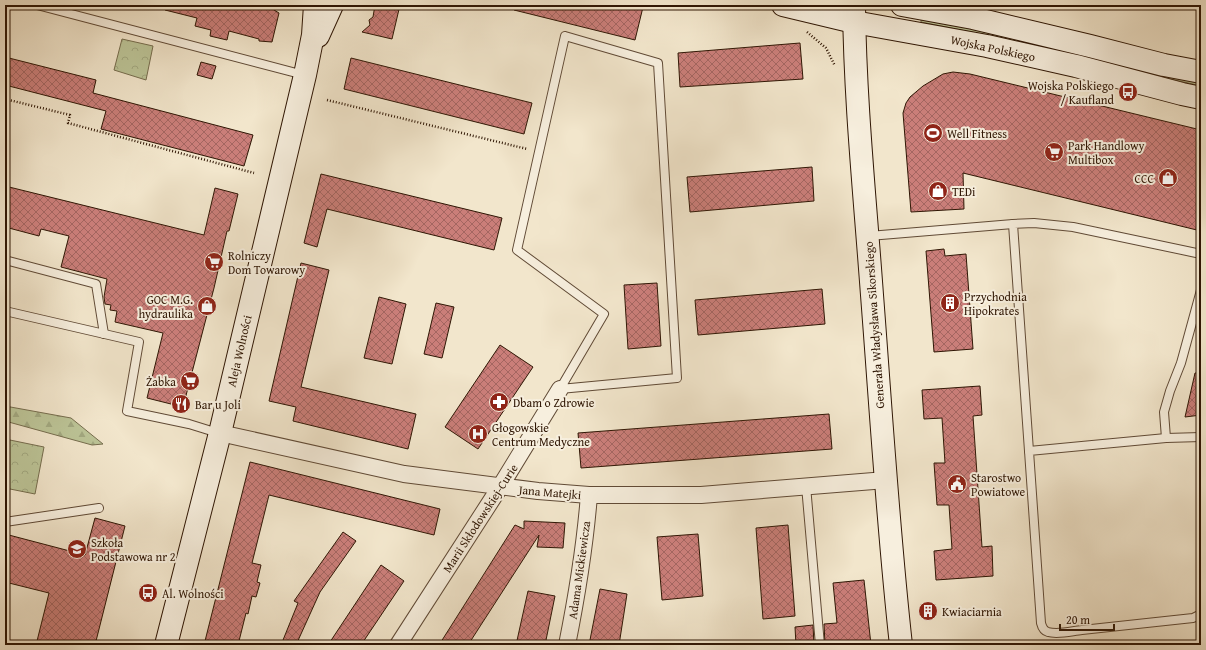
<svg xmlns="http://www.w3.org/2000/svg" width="1206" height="650" viewBox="0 0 1206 650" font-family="'Gentium Book Plus',serif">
<defs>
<pattern id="forest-firs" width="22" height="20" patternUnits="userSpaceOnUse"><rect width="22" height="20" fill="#bcc497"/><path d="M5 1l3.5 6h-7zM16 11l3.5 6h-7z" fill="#a2a880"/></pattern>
<pattern id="park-crowns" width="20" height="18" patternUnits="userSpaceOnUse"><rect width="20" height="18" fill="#bcc497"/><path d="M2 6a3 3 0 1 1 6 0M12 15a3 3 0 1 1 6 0" fill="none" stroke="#a2a880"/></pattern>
<pattern id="building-cross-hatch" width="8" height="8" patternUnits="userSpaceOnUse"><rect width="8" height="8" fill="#ca7e79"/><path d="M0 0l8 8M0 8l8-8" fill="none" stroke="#a46661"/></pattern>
</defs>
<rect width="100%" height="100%" fill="#f2e6cc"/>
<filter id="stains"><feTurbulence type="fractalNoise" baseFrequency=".005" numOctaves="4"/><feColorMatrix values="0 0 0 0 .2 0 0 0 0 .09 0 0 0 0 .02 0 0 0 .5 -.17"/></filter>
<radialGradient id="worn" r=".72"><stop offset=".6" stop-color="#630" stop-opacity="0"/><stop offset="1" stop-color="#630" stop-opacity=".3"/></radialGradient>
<polygon fill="#bcc497" stroke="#766d4e" points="921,18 1054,46 1201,82 1201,86 976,33 921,22"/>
<polygon fill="url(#forest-firs)" stroke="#766d4e" points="5,406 71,418 103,444 92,445 5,421"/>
<g fill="url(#park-crowns)" stroke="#766d4e">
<polygon points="122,39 153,46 146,80 114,70"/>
<polygon points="5,439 44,447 35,494 5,488"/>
</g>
<g fill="url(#building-cross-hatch)" stroke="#2f1604">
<polygon points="165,5 266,5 279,13 272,42 259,41 259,39 229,31 227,40 210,36 211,30 195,26 197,18 165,10"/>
<polygon points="375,5 400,5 392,39 362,32 370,25 369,20 373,17"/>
<polygon points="514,5 634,5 643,7 635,40 514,10"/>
<polygon points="800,43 803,79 680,87 678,53"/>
<polygon points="5,57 96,80 93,93 253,135 244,166 101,129 106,111 5,85"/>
<polygon points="351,58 532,103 524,134 344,89"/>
<polygon points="201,62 216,66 212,79 197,75"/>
<polygon points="953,72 970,74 1201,130 1201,231 963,173 964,209 911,212 903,113 906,103 910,97 923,86 943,74"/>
<polygon points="812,167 814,201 690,212 687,177"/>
<polygon points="321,174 502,218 494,250 327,209 317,247 304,243"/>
<polygon points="5,186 204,235 215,188 238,194 229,231 227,231 214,288 183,407 147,398 163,333 115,322 117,311 110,310 111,305 105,304 104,297 107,279 61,267 69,236 41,229 39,236 5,227"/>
<polygon points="944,249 945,256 966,254 973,349 934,352 926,251"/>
<polygon points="301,263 329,270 301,387 416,414 408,449 293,421 296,407 269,401"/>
<polygon points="657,283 661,346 628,349 624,285"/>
<polygon points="822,289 825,324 698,335 695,300"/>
<polygon points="379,297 406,304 392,364 364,358"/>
<polygon points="436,303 454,307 442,358 424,354"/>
<polygon points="500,345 533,367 478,449 445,427"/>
<polygon points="1195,373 1201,373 1201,415 1185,417"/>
<polygon points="980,386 982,415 973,416 982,547 992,546 993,576 936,580 934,551 952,549 949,505 937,505 934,463 945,463 942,418 924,419 922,390"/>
<polygon points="829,414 832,449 581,468 578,433"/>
<polygon points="250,462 440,509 434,535 269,495 252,563 261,565 257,582 260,583 256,597 252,596 248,614 246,613 239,641 237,645 204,645"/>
<polygon points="95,518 125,526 95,645 36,645 49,593 5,582 5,534 85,555"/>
<polygon points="524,521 565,523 563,548 537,547 539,535 468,645 439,645 515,525 524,529"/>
<polygon points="788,525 795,616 763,619 756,528"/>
<polygon points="343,532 356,541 320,592 296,645 281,645 298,603 294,601"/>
<polygon points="698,534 703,596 662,600 657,537"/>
<polygon points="381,565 404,581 361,645 328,645"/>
<polygon points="864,580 871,645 825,645 824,624 837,623 833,583"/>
<polygon points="600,589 627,594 619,645 589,645"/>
<polygon points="528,591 555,596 545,645 516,645"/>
<polygon points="813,625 814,645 796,645 795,627"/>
</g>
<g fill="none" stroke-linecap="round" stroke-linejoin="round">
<defs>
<g id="lane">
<polyline points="37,5 304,75"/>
<polygon points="565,36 658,63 677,378 560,389 604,314 517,250"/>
<polyline points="869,236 1013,224"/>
<polyline points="5,260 96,284 104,334"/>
<polyline points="5,311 139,342 127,411 189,424 218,433"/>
<path d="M1201 437 1166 438 1029 451 1041 623C1042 627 1044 631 1048 632 1058 635 1072 631 1082 630 1119 626 1156 622 1193 618L1201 614"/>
<polyline points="1166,438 1164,412 1170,391 1181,363 1201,290"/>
<polyline points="1029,451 1013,224 1034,223 1073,227 1201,254"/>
<polyline points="806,486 820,645"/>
<polyline points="5,522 99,508"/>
</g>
<g id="street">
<polyline points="220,433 404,474 538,491 589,495 701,495 886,480"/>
<polyline points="398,645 500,487 560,389"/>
<path d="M567 645C577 595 585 546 589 495"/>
</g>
<g id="secondary">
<polyline points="783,5 854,22 987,46 1076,66 1182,94 1201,98"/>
<path d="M854 5C855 102 865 198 872 295 881 411 888 529 901 645"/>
<polyline points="902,5 973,18 1090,46 1164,65 1201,72"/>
<polyline points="318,36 332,5"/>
<polyline points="166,645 220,433 305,75 313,35 315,5"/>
</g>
</defs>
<use href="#lane" stroke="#604a36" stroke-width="10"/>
<use href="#street" stroke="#604a36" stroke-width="18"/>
<use href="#secondary" stroke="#2f1604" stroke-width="24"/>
<g stroke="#2f1604" stroke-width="2.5" stroke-dasharray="1 2" stroke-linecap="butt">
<polyline points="807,32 826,48 835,66"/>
<polyline points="5,99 70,115 68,123 254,173"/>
<polyline points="327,100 527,149"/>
</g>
<use href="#lane" stroke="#f7efde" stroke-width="8"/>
<use href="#street" stroke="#f7efde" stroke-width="16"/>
<use href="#secondary" stroke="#f7efde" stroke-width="22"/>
</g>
<defs>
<symbol id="bus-disc" viewBox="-11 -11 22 22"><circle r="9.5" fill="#8f2418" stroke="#f7efde"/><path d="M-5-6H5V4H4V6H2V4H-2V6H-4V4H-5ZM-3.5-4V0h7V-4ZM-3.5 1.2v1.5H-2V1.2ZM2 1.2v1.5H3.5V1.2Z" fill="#fff"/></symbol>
<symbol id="stadium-disc" viewBox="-11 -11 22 22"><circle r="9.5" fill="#8f2418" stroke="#f7efde"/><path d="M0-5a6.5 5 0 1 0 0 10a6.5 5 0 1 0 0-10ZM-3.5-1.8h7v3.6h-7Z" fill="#fff"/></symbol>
<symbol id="supermarket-disc" viewBox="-11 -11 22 22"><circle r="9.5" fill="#8f2418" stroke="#f7efde"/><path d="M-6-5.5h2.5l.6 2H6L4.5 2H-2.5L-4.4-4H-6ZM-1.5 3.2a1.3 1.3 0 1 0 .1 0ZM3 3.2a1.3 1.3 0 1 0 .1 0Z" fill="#fff"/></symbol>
<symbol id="shop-disc" viewBox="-11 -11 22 22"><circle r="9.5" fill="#8f2418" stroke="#f7efde"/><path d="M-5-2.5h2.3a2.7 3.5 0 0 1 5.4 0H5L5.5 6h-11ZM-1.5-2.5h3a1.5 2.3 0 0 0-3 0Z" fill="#fff"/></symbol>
<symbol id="building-disc" viewBox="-11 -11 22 22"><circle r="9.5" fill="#8f2418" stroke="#f7efde"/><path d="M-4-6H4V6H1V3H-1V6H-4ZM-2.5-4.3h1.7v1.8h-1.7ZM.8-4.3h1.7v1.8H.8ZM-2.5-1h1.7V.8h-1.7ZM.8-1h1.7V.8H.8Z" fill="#fff"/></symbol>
<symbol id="pharmacy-disc" viewBox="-11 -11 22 22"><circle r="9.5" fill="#8f2418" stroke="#f7efde"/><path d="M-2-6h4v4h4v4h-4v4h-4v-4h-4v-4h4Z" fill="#fff"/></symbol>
<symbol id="restaurant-disc" viewBox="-11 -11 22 22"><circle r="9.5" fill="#8f2418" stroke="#f7efde"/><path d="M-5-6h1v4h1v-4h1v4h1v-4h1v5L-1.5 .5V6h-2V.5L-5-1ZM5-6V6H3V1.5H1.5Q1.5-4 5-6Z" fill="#fff"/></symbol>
<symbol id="hospital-disc" viewBox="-11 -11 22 22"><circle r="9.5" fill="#8f2418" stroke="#f7efde"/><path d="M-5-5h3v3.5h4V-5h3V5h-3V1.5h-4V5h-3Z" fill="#fff"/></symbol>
<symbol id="civic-disc" viewBox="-11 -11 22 22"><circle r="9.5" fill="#8f2418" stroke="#f7efde"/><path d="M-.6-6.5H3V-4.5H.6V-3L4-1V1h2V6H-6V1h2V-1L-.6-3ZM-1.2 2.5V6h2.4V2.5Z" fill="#fff"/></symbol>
<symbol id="school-disc" viewBox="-11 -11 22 22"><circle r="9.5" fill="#8f2418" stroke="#f7efde"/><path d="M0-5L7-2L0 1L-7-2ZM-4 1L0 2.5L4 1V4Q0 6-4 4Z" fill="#fff"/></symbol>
</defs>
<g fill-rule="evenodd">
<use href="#bus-disc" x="1117" y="81" width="22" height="22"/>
<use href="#stadium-disc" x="922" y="122" width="22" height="22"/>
<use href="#supermarket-disc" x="1043" y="141" width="22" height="22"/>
<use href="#shop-disc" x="1157" y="167" width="22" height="22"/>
<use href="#shop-disc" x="927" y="180" width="22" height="22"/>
<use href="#supermarket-disc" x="203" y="251" width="22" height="22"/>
<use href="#building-disc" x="939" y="292" width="22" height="22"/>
<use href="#shop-disc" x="196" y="295" width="22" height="22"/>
<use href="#supermarket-disc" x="179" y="370" width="22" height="22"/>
<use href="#pharmacy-disc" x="488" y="391" width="22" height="22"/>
<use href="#restaurant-disc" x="170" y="393" width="22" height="22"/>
<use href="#hospital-disc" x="467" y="423" width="22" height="22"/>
<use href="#civic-disc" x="946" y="473" width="22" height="22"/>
<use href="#school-disc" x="66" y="538" width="22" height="22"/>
<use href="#bus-disc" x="137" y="582" width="22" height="22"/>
<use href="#building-disc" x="917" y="600" width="22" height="22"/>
</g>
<g text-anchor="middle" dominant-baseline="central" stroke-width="4" stroke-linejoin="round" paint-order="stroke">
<g font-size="12" fill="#2f1604" stroke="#f7efde">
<text transform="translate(993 48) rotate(12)">Wojska Polskiego</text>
<text transform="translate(874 325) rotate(-94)">Generała Władysława Sikorskiego</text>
<text transform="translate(239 351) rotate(-77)">Aleja Wolności</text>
<text transform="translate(550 492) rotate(5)">Jana Matejki</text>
<text transform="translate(480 518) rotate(-57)">Marii Skłodowskiej-Curie</text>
<text transform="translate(579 570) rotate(-82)">Adama Mickiewicza</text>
</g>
<g font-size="12" fill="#2f1604" stroke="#f7efde" text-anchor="start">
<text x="1114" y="85" text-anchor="end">Wojska Polskiego<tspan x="1114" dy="14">/ Kaufland</tspan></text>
<text x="947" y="133">Well Fitness</text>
<text x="1068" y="145">Park Handlowy<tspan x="1068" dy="14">Multibox</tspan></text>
<text x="1154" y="178" text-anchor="end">CCC</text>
<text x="952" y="191">TEDi</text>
<text x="228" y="255">Rolniczy<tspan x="228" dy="14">Dom Towarowy</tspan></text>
<text x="964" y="296">Przychodnia<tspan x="964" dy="14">Hipokrates</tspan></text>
<text x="193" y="299" text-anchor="end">GOC M.G.<tspan x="193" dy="14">hydraulika</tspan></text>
<text x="176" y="381" text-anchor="end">Żabka</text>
<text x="513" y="402">Dbam o Zdrowie</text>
<text x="195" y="404">Bar u Joli</text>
<text x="492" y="427">Głogowskie<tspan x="492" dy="14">Centrum Medyczne</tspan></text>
<text x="971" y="477">Starostwo<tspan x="971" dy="14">Powiatowe</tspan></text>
<text x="91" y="542">Szkoła<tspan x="91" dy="14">Podstawowa nr 2</tspan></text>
<text x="162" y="593">Al. Wolności</text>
<text x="942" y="611">Kwiaciarnia</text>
</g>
</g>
<rect width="1206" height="650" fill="none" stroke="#f2e6cc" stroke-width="20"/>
<rect x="6" y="6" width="1194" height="638" fill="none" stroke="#2f1604" stroke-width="2"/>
<rect x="10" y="10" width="1186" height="630" fill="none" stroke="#2f1604"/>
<path d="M1060 624v6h54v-6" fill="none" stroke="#2f1604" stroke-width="2"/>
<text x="1066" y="624" font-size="12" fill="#2f1604" stroke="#f7efde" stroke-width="3" paint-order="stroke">20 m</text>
<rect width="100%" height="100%" filter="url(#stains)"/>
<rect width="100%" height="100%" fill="url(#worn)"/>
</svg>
